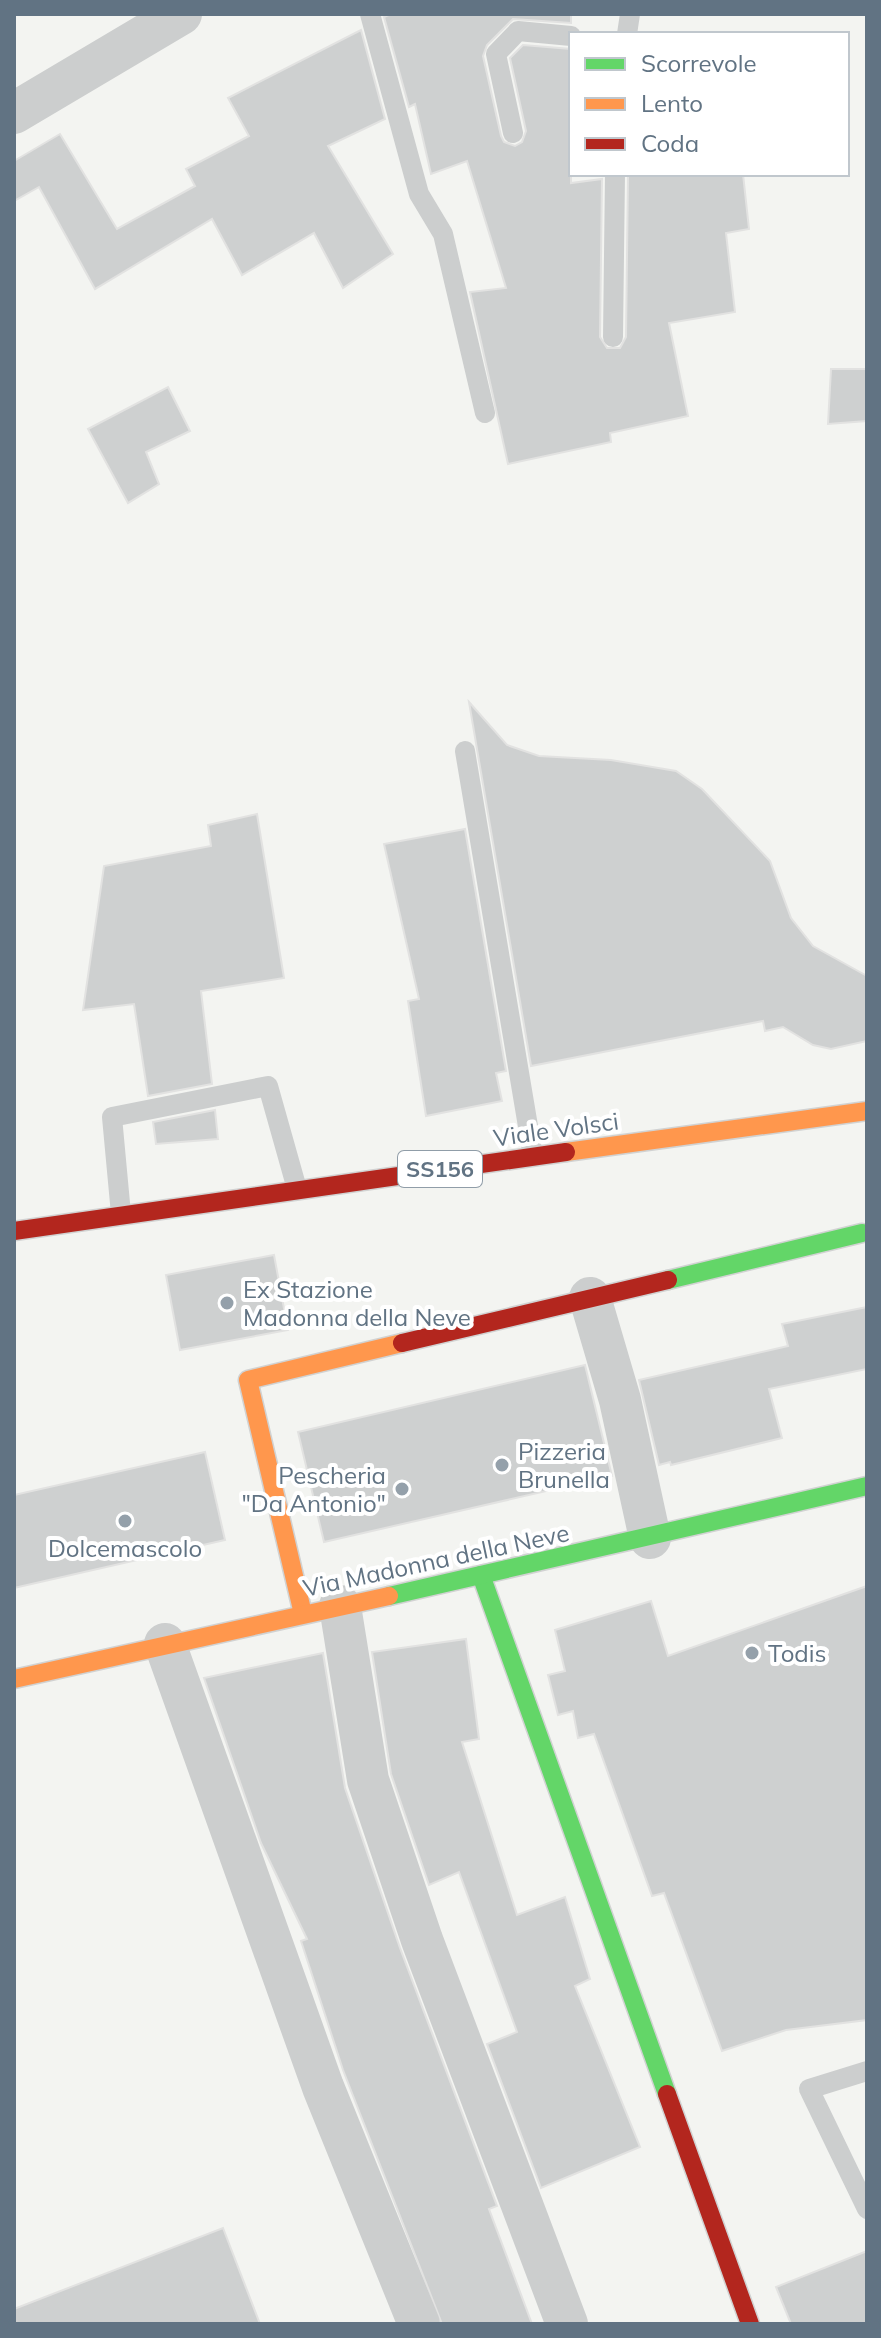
<svg xmlns="http://www.w3.org/2000/svg" width="881" height="2338" viewBox="0 0 881 2338" font-family="Mulish,sans-serif">
<rect width="100%" height="100%" fill="#f3f4f1"/>
<g fill="#ced0d0" stroke="#e2e2e1" stroke-width="2">
<polygon points="391,14 571,14 571,23 513,19 487,45 483,56 501,136 504,142 515,146 522,142 526,131 510,58 523,45 571,49 571,183 602,179 600,337 607,348 620,348 626,337 628,176 743,174 749,229 726,233 735,312 669,323 688,416 610,433 611,442 508,464 470,292 506,288 467,161 431,174 415,104 409,107 384,17"/>
<polygon points="361,30 385,119 328,146 393,254 343,288 314,233 242,275 212,219 95,289 39,187 14,201 14,161 60,134 117,229 195,186 186,169 249,136 228,98"/>
<polygon points="831,369 867,369 867,421 828,424"/>
<polygon points="168,387 190,431 146,452 159,484 128,503 88,429"/>
<polygon points="469,702 507,745 539,756 611,760 676,771 702,789 770,861 791,918 813,946 867,976 867,1041 831,1049 813,1045 783,1027 765,1031 763,1021 531,1066"/>
<polygon points="257,814 284,978 201,991 212,1084 148,1096 134,1004 83,1010 104,866 211,846 208,825"/>
<polygon points="465,829 506,1071 496,1073 502,1101 426,1116 408,1001 419,999 384,844"/>
<polygon points="215,1110 218,1139 156,1144 153,1122"/>
<polygon points="274,1255 288,1330 180,1350 166,1275"/>
<polygon points="867,1307 867,1369 769,1389 782,1438 671,1465 670,1462 659,1465 639,1380 788,1346 782,1324"/>
<polygon points="585,1365 612,1476 324,1542 298,1432"/>
<polygon points="205,1452 225,1540 14,1588 14,1495"/>
<polygon points="867,1586 867,2020 786,2030 722,2051 664,1893 652,1896 594,1734 578,1738 573,1711 558,1715 548,1675 565,1671 555,1630 651,1601 668,1656"/>
<polygon points="466,1639 479,1739 462,1742 517,1915 565,1897 590,1979 575,1986 640,2147 541,2188 487,2044 517,2032 459,1872 429,1885 391,1774 372,1652"/>
<polygon points="323,1653 345,1788 400,1948 497,2206 489,2209 532,2324 442,2324 343,2070 301,1941 307,1939 261,1843 204,1678"/>
<polygon points="223,2228 260,2324 14,2324 14,2309"/>
<polygon points="867,2251 867,2324 791,2324 776,2287"/>
</g>
<g fill="none" stroke-linecap="round" stroke-linejoin="round">
<defs>
<g id="fast">
<polyline points="668,1280 862,1233"/>
<polyline points="481,1575 667,2094"/>
<polyline points="389,1596 867,1486"/>
</g>
<g id="slow">
<polyline points="566,1152 867,1111"/>
<polyline points="303,1614 248,1380 402,1343"/>
<polyline points="14,1679 389,1596"/>
</g>
<g id="jam">
<polyline points="14,1231 566,1152"/>
<polyline points="402,1343 668,1280"/>
<polyline points="667,2094 750,2324"/>
</g>
</defs>
<use href="#fast" stroke="#d1d2d2" stroke-width="21"/>
<use href="#slow" stroke="#d1d2d2" stroke-width="21"/>
<use href="#jam" stroke="#d1d2d2" stroke-width="21"/>
<g stroke="#cccece" stroke-width="20">
<polyline points="370,14 419,194 443,234 485,413"/>
<polyline points="627,34 630,14"/>
<polyline points="513,133 496,54 518,31 571,36"/>
<polyline points="613,337 615,174"/>
<polyline points="465,751 533,1156"/>
<polyline points="121,1214 112,1117 268,1086 297,1189"/>
<polyline points="867,2071 809,2089 867,2209"/>
</g>
<g stroke="#cccece" stroke-width="42">
<polyline points="14,113 181,14"/>
<polyline points="590,1298 620,1400 650,1538"/>
<polyline points="340,1606 368,1780 422,1940 567,2324"/>
<polyline points="165,1644 323,2087 419,2324"/>
</g>
<use href="#fast" stroke="#63d668" stroke-width="18"/>
<use href="#slow" stroke="#ff974d" stroke-width="18"/>
<use href="#jam" stroke="#b3261e" stroke-width="18"/>
</g>
<g fill="#94a0aa" stroke="#fff" stroke-width="3">
<circle cx="227" cy="1303" r="8"/>
<circle cx="502" cy="1465" r="8"/>
<circle cx="402" cy="1489" r="8"/>
<circle cx="125" cy="1521" r="8"/>
<circle cx="752" cy="1653" r="8"/>
</g>
<g text-anchor="middle" dominant-baseline="central" stroke-width="8" stroke-linejoin="round" paint-order="stroke">
<rect fill="#fff" stroke="#909da8" stroke-width="2" x="398" y="1151" width="84" height="36" rx="6"/>
<g font-size="22" font-weight="bold" fill="#617383">
<text x="440" y="1169">SS156</text>
</g>
<g font-size="24" fill="#617383" stroke="#fff">
<text transform="translate(556 1129) rotate(-8)">Viale Volsci</text>
<text transform="translate(436 1560) rotate(-12)">Via Madonna della Neve</text>
</g>
<g font-size="24" fill="#617383" stroke="#fff" text-anchor="start">
<text x="243" y="1289">Ex Stazione<tspan x="243" dy="28">Madonna della Neve</tspan></text>
<text x="518" y="1451">Pizzeria<tspan x="518" dy="28">Brunella</tspan></text>
<text x="386" y="1475" text-anchor="end">Pescheria<tspan x="386" dy="28">"Da Antonio"</tspan></text>
<text x="125" y="1548" text-anchor="middle">Dolcemascolo</text>
<text x="768" y="1653">Todis</text>
</g>
</g>
<rect width="881" height="2338" fill="none" stroke="#617383" stroke-width="32"/>
<rect x="569" y="32" width="280" height="144" fill="#ffffff" stroke="#c0c7cd" stroke-width="2"/>
<rect x="585" y="58" width="40" height="12" fill="#63d668" stroke="#c0c7cd" stroke-width="2"/>
<text x="641" y="72" font-size="24" fill="#617383">Scorrevole</text>
<rect x="585" y="98" width="40" height="12" fill="#ff974d" stroke="#c0c7cd" stroke-width="2"/>
<text x="641" y="112" font-size="24" fill="#617383">Lento</text>
<rect x="585" y="138" width="40" height="12" fill="#b3261e" stroke="#c0c7cd" stroke-width="2"/>
<text x="641" y="152" font-size="24" fill="#617383">Coda</text>
</svg>
